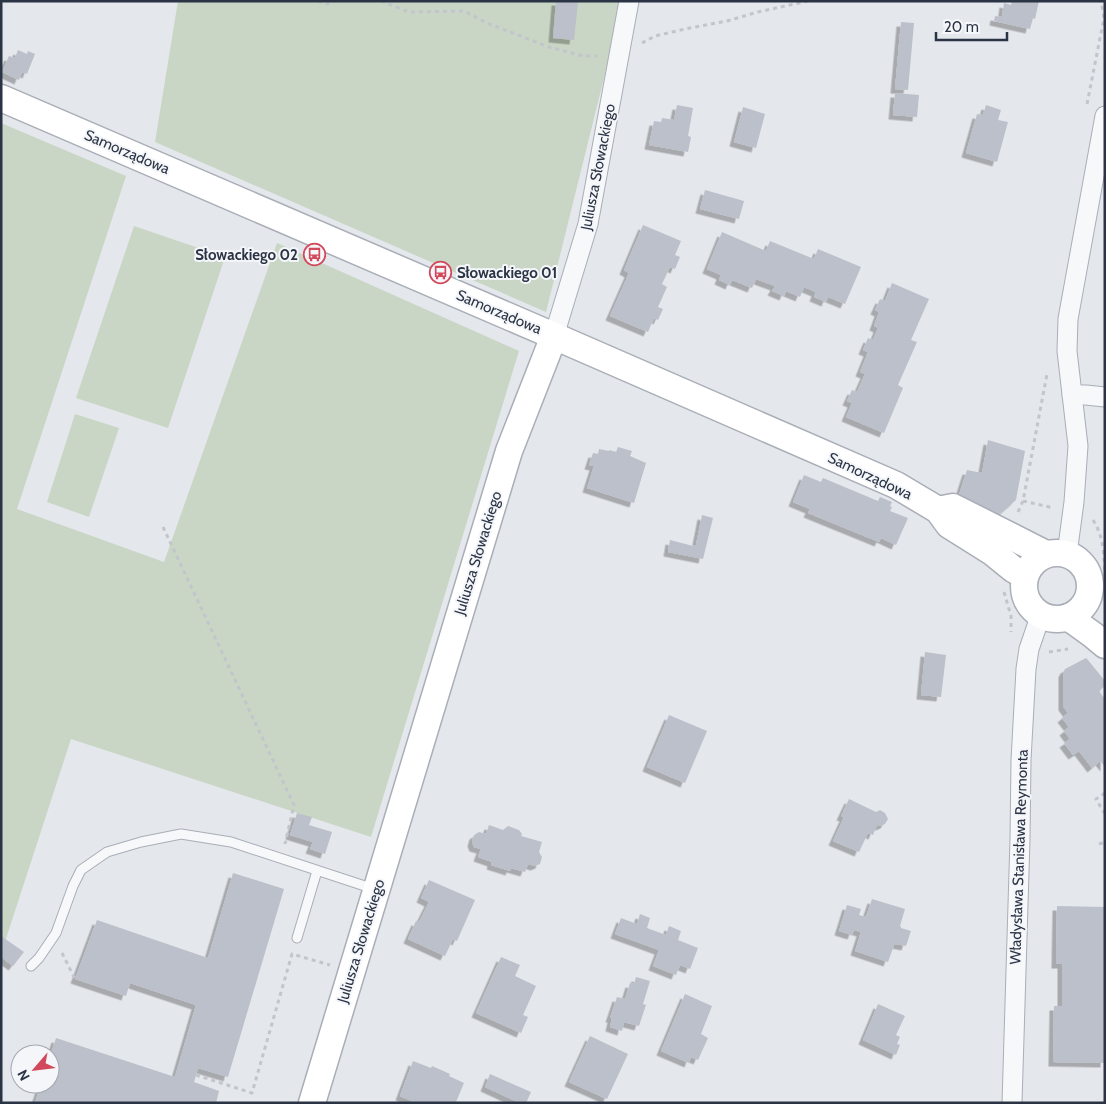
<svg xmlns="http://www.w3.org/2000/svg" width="1106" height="1104" viewBox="0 0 1106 1104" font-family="Cabin,sans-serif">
<defs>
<filter id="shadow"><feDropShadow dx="-4.5" dy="4.5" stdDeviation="0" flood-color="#0004"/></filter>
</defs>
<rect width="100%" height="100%" fill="#e4e7ec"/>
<g fill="#c9d6c5">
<polygon points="178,1 623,1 546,312 155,142"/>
<polygon points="1,123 126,176 17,509 164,562 277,243 519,351 371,837 71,739 1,954"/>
<polygon points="134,226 225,257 168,428 76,398"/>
<polygon points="75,414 119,428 89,517 47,502"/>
</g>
<g fill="#bbc0ca" filter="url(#shadow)">
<polygon points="556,1 578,2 574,40 553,38"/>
<polygon points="1012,1 1039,1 1035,19 1033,18 1030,29 994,21 995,16 1002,17 1004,3 1011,5"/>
<polygon points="901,22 914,23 908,90 895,89"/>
<polygon points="18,50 27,54 28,51 35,54 27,74 22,72 19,80 2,72 9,56 15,58"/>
<polygon points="895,93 919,95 917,117 893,115"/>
<polygon points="677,105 693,108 688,136 691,137 688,152 649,145 654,121 661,122 662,118 674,120"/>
<polygon points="986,105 1001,110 998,120 1008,122 997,162 966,153 977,114 983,115"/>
<polygon points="743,107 765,114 756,148 734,142"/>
<polygon points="705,190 744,201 739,219 700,209"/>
<polygon points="643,225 681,241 675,255 680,257 675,269 670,267 662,284 667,287 658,307 663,309 658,320 654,318 648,332 610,316 629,273 624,270"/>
<polygon points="722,232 766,251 770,241 814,259 818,249 861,267 845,304 828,297 826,302 814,297 816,292 804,287 800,297 786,291 784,296 772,291 775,286 756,279 752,288 732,280 730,285 719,280 721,275 707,269"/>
<polygon points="892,283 929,299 911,340 917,342 898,385 903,388 884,433 846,417 852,403 847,401 852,390 857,392 865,374 860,372 868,352 863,350 868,338 873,340 878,328 874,326 879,312 875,310 880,299 885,301"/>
<polygon points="988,440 1025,451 1016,500 1000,514 959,495 967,470 982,473"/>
<polygon points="618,447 632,451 630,456 646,463 634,503 587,488 594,466 589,465 593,453 598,454 599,449 609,451 609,450 616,452"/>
<polygon points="804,475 821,482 823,478 878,501 880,497 892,502 890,506 892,507 890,511 908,518 896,545 881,538 879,542 808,513 810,509 793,502"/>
<polygon points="702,515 713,518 703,559 668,552 670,540 693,546 696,545"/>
<polygon points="925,652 946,655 941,697 921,695"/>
<polygon points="1086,658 1088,660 1105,681 1105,686 1099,691 1105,699 1105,767 1100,761 1092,768 1079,751 1073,755 1064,743 1070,739 1064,731 1069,727 1062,718 1068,713 1063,706 1063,673 1065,669"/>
<polygon points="669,715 707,731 685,783 647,767"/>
<polygon points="849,799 876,812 880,810 885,813 888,819 885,824 880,826 877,825 873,835 868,833 859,852 833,841 844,817 841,816"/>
<polygon points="297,813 312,817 309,825 332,832 325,854 310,849 313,842 290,835"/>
<polygon points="489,825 503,830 508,826 519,830 522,834 521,836 542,842 539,852 542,857 540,864 535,866 528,864 525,872 511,868 510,871 491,865 492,862 478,857 481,849 474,847 472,842 474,835 479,832 486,834"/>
<polygon points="233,873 284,889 228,1077 198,1068 194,1082 219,1091 216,1103 35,1103 41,1084 50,1084 50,1057 56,1038 175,1077 196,1005 130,983 126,996 75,979 97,920 208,958"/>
<polygon points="429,880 475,900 457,941 453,939 445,956 408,939 416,921 419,922 429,902 421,898"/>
<polygon points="872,899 905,909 900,926 901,927 901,928 911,931 906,946 896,944 895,945 894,945 888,962 855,951 861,932 854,930 852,935 839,931 847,905 861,909 859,915 866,917"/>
<polygon points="1057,906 1105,907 1105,1063 1053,1062 1054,1006 1062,1006 1062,964 1056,964"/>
<polygon points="640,914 650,918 647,928 666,935 669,926 681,931 678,940 698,948 690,969 680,965 676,975 653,966 659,950 615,934 621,918 637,924"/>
<polygon points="1,936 24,952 13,966 1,957"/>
<polygon points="501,957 520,965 515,976 536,986 523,1015 528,1017 521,1033 476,1013"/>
<polygon points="636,977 650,981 643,1004 646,1005 639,1026 624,1022 622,1031 610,1027 612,1018 610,1018 617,997 625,999 630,983 634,984"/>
<polygon points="685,994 712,1006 701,1034 708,1038 698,1060 691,1057 689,1063 661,1051"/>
<polygon points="878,1004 905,1016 896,1035 900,1037 897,1044 900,1045 896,1055 863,1040"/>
<polygon points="590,1036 628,1054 607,1099 569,1082"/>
<polygon points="413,1061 431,1068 432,1066 450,1074 449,1076 464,1083 456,1102 455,1103 416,1103 400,1096"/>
<polygon points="490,1074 531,1092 526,1103 520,1103 485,1087"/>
</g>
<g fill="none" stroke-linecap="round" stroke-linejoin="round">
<defs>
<g id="lane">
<polyline points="297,938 317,871"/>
<polyline points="31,966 39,958 56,933 73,886 81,870 107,852 141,842 181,834 231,842 374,889"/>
</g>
<g id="street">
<polyline points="554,336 588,224 629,1"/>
<polyline points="1072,395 1086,395 1105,397"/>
<polyline points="1067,554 1074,502 1078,446 1067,351 1068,319 1105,116"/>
<polyline points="1012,1103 1020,839 1021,760 1026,669 1029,649 1041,614"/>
</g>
<g id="secondary">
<polyline points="1,98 554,336 896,485 938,510 949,525 992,552 1013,569 1025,576"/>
<polyline points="938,510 953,507 1046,554"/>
<circle cx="1057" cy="586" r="33"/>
<polyline points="1068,617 1093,635 1105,645"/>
<polyline points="312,1103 509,451 554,336"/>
</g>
</defs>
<use href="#lane" stroke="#a9aeb7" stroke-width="11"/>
<use href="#street" stroke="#a9aeb7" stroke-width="21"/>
<use href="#secondary" stroke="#a9aeb7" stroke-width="29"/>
<g stroke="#c2c5cb" stroke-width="3" stroke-dasharray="4 4" stroke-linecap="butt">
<polyline points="270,1 279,1"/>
<polyline points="318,1 326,4 336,1"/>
<polyline points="381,1 409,12 464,11 487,23 549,47 583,56 597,56"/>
<polyline points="642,43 655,36 685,29 727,21 758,12 808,1"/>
<polyline points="1087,104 1104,18 1101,1"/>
<polyline points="1023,501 1054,508"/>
<polyline points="1018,512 1023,501 1047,374"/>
<path d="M1093 520C1105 538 1104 560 1105 581"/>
<polyline points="163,527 294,805 285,844"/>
<polyline points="1004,592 1011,616 1011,632"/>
<polyline points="1049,652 1068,649"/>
<polyline points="1105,793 1096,799 1105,814"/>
<polyline points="1099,844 1105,842"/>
<polyline points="62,953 75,979"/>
<polyline points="196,1075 252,1093 292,954 330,965"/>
</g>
<use href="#lane" stroke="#f7f8fa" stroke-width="9"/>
<use href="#street" stroke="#f7f8fa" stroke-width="19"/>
<use href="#secondary" stroke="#fff" stroke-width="26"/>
</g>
<defs>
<symbol id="bus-ring" viewBox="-11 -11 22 22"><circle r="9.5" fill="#f4f6f9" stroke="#d1495b" stroke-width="1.5"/><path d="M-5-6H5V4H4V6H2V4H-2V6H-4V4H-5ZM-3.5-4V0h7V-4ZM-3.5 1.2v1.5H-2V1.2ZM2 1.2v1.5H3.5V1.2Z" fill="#d1495b"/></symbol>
</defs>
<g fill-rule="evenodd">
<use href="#bus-ring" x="302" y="242" width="25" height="25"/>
<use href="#bus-ring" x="428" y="260" width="25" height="25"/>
</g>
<g text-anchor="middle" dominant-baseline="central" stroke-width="4" stroke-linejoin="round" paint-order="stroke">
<g font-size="15" fill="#2b3445" stroke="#f4f6f9">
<text transform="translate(127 152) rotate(23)">Samorządowa</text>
<text transform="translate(598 167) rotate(-79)">Juliusza Słowackiego</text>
<text transform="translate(499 312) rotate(23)">Samorządowa</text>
<text transform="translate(870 476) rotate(25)">Samorządowa</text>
<text transform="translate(478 553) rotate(-73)">Juliusza Słowackiego</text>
<text transform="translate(1019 857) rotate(-88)">Władysława Stanisława Reymonta</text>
<text transform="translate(361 941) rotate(-73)">Juliusza Słowackiego</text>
</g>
<g font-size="15" font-weight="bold" fill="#2b3445" stroke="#f4f6f9" text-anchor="end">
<text x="298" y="255">Słowackiego 02</text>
<text x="457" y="273" text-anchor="start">Słowackiego 01</text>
</g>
</g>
<rect width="1106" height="1104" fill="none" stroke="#2b3445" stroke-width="5"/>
<g transform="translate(35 1069) rotate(242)"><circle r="24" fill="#f4f6f9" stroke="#a4a8b1"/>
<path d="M0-4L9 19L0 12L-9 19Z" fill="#d1495b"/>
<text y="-8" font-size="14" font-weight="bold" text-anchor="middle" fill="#2b3445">N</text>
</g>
<path d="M936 32v8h71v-8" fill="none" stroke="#2b3445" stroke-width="2.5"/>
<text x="944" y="32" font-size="15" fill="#2b3445" stroke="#f4f6f9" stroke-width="4" paint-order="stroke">20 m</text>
</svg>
